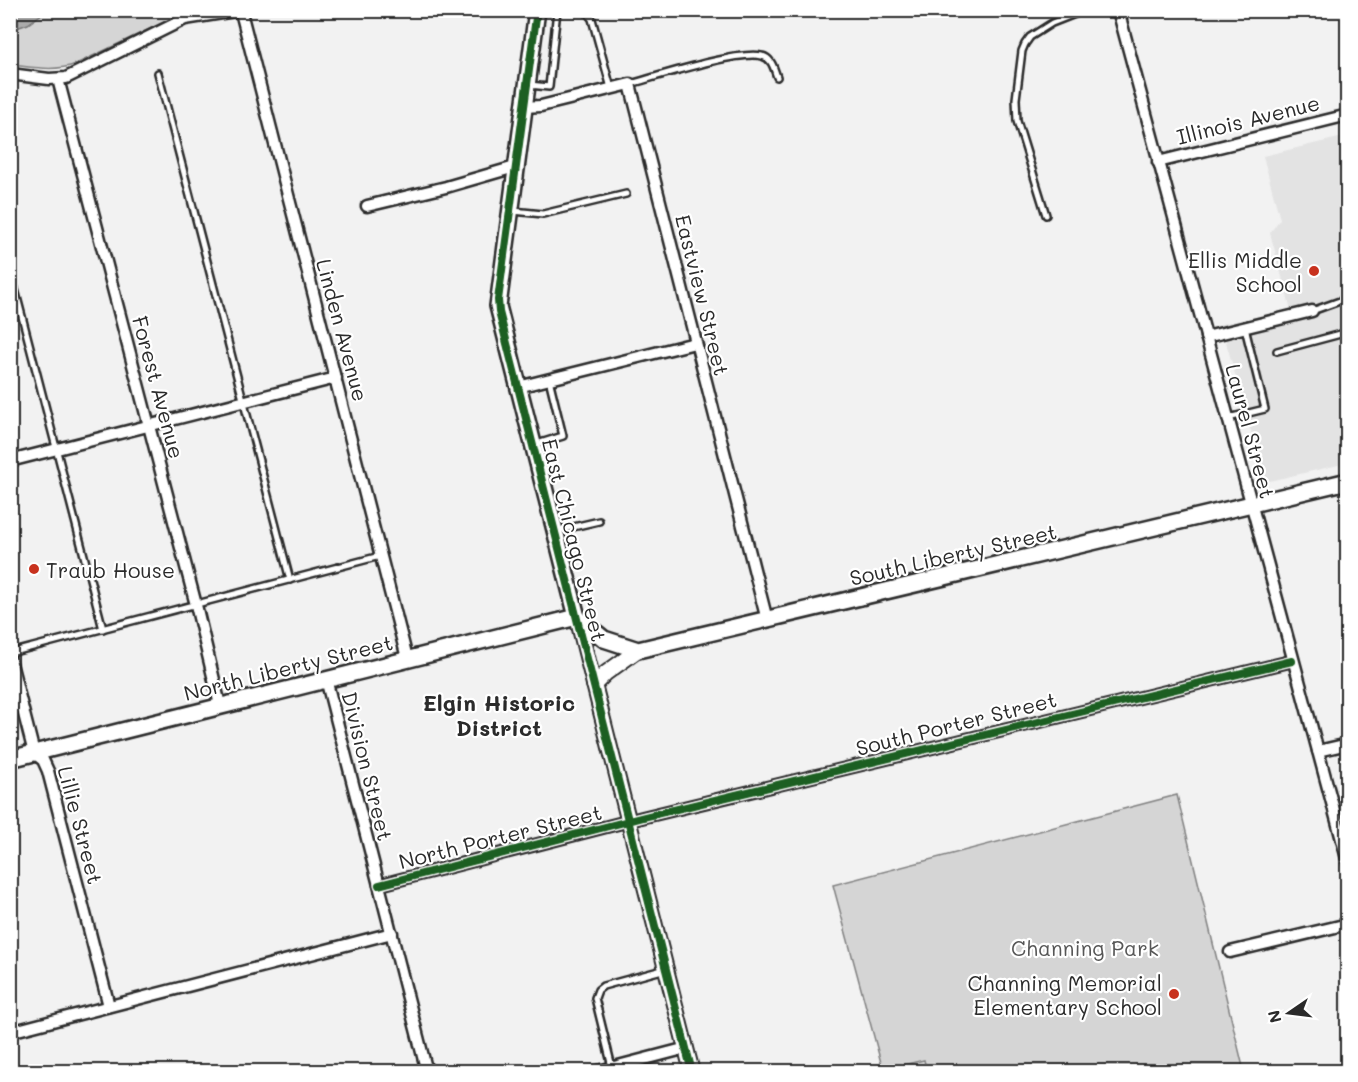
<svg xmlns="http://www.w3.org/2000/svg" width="1358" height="1082" viewBox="0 0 1358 1082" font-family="Mali,sans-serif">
<rect width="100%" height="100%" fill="#f2f2f2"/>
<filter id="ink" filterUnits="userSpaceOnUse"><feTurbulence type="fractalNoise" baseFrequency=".0167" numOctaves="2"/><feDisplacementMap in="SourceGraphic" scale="12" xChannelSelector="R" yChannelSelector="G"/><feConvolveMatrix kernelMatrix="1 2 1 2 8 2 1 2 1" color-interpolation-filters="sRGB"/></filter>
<g filter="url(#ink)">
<g fill="#e3e3e3">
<polygon points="1347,136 1347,463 1265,482 1221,324 1291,310 1270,233 1280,219 1263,156"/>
<polygon points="924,1060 927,1071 883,1072 883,1070"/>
</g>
<g fill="#d5d5d5" stroke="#808080" stroke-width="1.5">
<path d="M10 11H187L76 64C55 72 32 67 11 65Z"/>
<polygon points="1177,795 1244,1071 927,1072 924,1060 883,1070 833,885"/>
</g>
<polygon fill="#ababab" stroke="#787878" stroke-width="1.5" points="10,11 11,10 46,11 28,24 11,30"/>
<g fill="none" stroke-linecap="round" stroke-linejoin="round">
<defs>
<g id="service">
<polyline points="585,10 592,19 611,88"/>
<polyline points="158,73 290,580"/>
<path d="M630 84C656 77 738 50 762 56 772 58 774 69 777 77"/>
<polyline points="529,85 549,87 557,10"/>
<polyline points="513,211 543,214 626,194"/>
<polyline points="1046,215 1017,121 1016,99 1022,51 1025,44 1030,37 1052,23 1085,10"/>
<polyline points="10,270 103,629"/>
<polyline points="1312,311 1348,298"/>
<polyline points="1277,351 1348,332"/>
<polyline points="1228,418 1265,409 1245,328"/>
<polyline points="534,445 563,436 549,379"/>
<polyline points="556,531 599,521"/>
<polyline points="10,653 380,556"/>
<polyline points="612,1067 595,998 598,990 603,986 666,969"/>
</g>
<g id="minor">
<polyline points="1118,10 1348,862"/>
<polyline points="241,12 407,658"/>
<polyline points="10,74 49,79 66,78 185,19 241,10"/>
<polyline points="58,79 196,605 220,705"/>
<polyline points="524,107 541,106 630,84 767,620"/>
<polyline points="1158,162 1348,115"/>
<polyline points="367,206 446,187 515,167"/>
<polyline points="1206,337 1312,311"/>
<polyline points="518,387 695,343"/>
<polyline points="10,461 336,378"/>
<polyline points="10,659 34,753 43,760 48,771 109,1006"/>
<polyline points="326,679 427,1072"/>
<polyline points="1318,751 1348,744"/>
<polyline points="379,885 644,817 1292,661"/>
<polyline points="1230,952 1348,924"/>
<polyline points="10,1032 392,933"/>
<polyline points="595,1072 687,1048"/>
</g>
<g id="tertiary">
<polyline points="577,617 692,1072"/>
<polyline points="594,685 606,673 638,650"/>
</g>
<g id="secondary">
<polyline points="537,10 498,306 577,617"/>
<polyline points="577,617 604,639 638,650 1348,481"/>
<polyline points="10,759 577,617"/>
</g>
</defs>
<use href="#service" stroke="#2b2b2b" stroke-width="10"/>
<use href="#minor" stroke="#2b2b2b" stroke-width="15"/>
<use href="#tertiary" stroke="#2b2b2b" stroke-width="18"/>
<use href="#secondary" stroke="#2b2b2b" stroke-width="20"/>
<use href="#service" stroke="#fff" stroke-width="5"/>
<use href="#minor" stroke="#fff" stroke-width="10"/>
<use href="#tertiary" stroke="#fff" stroke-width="14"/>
<use href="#secondary" stroke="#fff" stroke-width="15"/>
<defs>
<g id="cycleway">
<polyline points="537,10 498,300 499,312 692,1072"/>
<polyline points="379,885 644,817 1292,661"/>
</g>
</defs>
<use href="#cycleway" stroke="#fff" stroke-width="11"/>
<use href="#cycleway" stroke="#1b5e20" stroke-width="8"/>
</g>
</g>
<g fill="#c8321e" stroke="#fff" stroke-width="2">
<circle cx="1314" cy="271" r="6"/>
<circle cx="34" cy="569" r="6"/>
<circle cx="1174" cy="994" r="6"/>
</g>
<g text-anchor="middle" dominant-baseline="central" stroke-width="4.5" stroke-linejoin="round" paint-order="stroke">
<g font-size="21" fill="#2b2b2b" stroke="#fff">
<text transform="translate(1248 119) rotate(-14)">Illinois Avenue</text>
<text transform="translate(703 295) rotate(76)">Eastview Street</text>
<text transform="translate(343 330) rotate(75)">Linden Avenue</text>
<text transform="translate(159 387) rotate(75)">Forest Avenue</text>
<text transform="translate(1251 431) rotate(75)">Laurel Street</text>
<text transform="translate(575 540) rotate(76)">East Chicago Street</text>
<text transform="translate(953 554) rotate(-13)">South Liberty Street</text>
<text transform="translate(288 667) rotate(-14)">North Liberty Street</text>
<text transform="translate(956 723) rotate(-14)">South Porter Street</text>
<text transform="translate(368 766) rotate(76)">Division Street</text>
<text transform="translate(81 825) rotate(75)">Lillie Street</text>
<text transform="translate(500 836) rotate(-14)">North Porter Street</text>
</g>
<g font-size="21" fill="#2b2b2b" stroke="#fff" text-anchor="end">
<text x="1302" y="259">Ellis Middle<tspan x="1302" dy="24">School</tspan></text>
<text x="46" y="569" text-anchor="start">Traub House</text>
<text x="1162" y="982">Channing Memorial<tspan x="1162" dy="24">Elementary School</tspan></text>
</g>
<g font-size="21" fill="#565656" stroke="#fff">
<text x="1085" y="947">Channing Park</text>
</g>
<g font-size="22" font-weight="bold" fill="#2b2b2b" stroke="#fff">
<text x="499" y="702">Elgin Historic<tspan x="499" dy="25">District</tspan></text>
</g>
</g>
<rect width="1358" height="1082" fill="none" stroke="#fff" stroke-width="36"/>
<rect x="18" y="18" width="1322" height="1046" fill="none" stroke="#2b2b2b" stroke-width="2" filter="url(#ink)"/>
<g transform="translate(1289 1013) rotate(256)" stroke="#ffffff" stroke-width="4.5" paint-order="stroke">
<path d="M0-4.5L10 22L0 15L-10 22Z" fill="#2b2b2b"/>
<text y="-9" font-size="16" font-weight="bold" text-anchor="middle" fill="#2b2b2b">N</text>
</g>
</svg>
